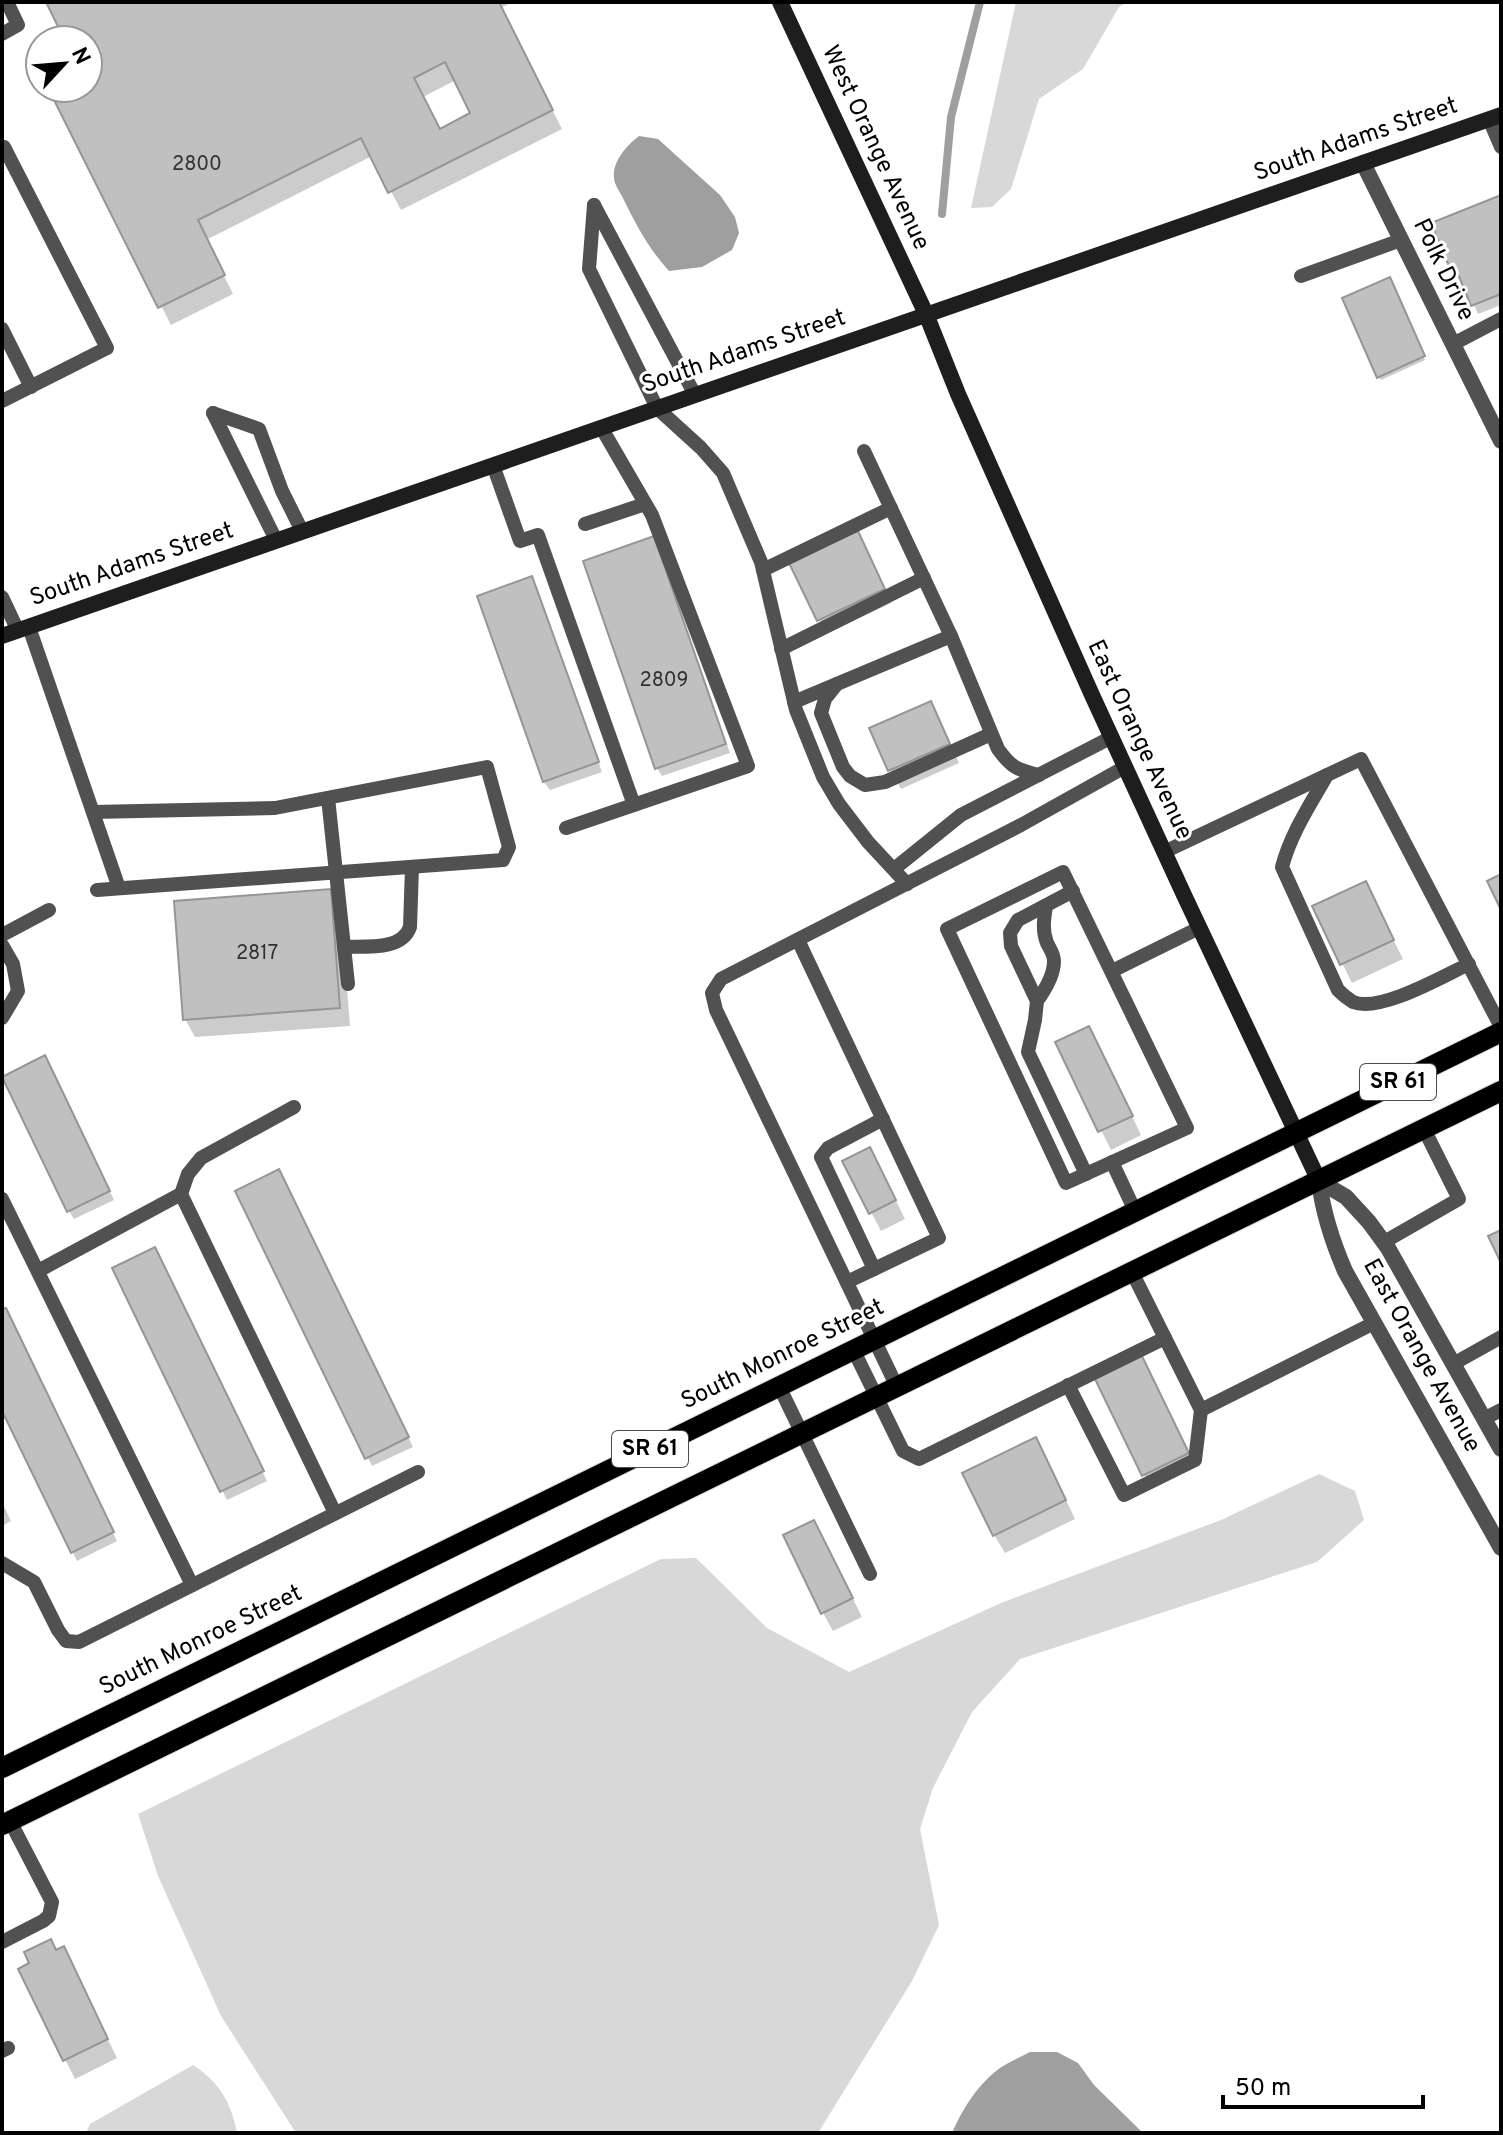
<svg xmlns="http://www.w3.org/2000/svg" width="1503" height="2135" viewBox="0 0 1503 2135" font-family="Overpass,sans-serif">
<rect width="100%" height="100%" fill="#fff"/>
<g fill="#d8d8d8">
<polygon points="1016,2 1127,2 1119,7 1083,69 1039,99 1011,189 992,207 971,208"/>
<polygon points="1319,1474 1355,1491 1364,1520 1317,1562 1020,1659 972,1712 933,1788 920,1829 939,1925 912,1981 818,2133 296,2133 221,2016 158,1876 138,1814 661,1559 696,1558 767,1628 849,1672 1001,1603 1221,1520"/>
<path d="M193 2065C219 2082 231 2102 237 2133H86L90 2124Z"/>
</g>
<g fill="#9f9f9f">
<path d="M639 136 658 139 720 195 735 217 739 233 732 250 702 267 669 271C648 248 635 223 622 196 619 191 614 183 614 178 612 162 627 145 639 136Z"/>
<path d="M1030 2052H1057L1078 2063 1094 2085 1143 2133H952C962 2110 976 2087 996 2071 1006 2063 1019 2058 1030 2052Z"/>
</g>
<g fill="#0003" fill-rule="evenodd">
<path d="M48 2H513L501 8 562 129 401 210 372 156 206 240 233 294 171 325 50 88H88V40H66ZM456 80 473 114 440 131 423 97Z"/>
<polygon points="40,53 40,67 34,56"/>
<polygon points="1501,197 1501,305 1478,314 1462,278 1458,279 1453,270 1434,224"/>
<polygon points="1391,283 1425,360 1381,380 1379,377"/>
<polygon points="865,547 891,603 826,634 792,564"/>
<polygon points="658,548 730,753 662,776 657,768"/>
<polygon points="532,579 537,587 602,772 550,790 544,782 479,597"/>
<polygon points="930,703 941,722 959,763 901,789 890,770 872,729"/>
<polygon points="1365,883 1403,959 1352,983 1314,907"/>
<polygon points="330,891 341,910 350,1026 195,1037 185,1019"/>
<polygon points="1058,1043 1099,1047 1141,1135 1111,1150"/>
<polygon points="49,1066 114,1200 74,1219 69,1211"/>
<polygon points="845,1162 880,1168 905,1219 881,1231"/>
<polygon points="283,1181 413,1447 372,1466 238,1192"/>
<polygon points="159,1258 267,1481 227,1500 114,1269"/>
<polygon points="2,1312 10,1319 117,1541 77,1561 2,1407"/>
<polygon points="1139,1355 1189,1457 1146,1478 1096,1376"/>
<polygon points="1046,1458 1075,1519 1005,1553 994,1535"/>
<polygon points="2,1502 11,1521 2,1526"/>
<polygon points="824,1540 862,1617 833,1631 823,1613"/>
<polygon points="56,1952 73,1967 117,2058 75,2079 20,1970"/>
</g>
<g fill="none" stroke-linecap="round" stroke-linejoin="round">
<polyline stroke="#9f9f9f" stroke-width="8" points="942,214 951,117 980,2"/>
</g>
<g fill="#c0c0c0" stroke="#959595" stroke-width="2" fill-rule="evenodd">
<path d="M46 2H499L553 110 388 193 361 138 198 220 225 275 158 308 48 88H88V40H62L64 39ZM445 62 470 113 440 129 414 78Z"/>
<polygon points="1501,195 1501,294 1471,306 1456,269 1451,271 1431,223"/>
<polygon points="1390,277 1425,356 1377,378 1342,298"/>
<polygon points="858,531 885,589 817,621 789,563"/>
<polygon points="654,536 726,744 655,769 583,561"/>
<polygon points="532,576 599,762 543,782 477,596"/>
<polygon points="931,701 950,744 888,771 869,728"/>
<polygon points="1501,874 1501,910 1487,881"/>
<polygon points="1366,881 1394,940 1340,965 1312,906"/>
<polygon points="331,889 340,1008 183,1020 174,901"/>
<polygon points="1089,1026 1133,1116 1098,1132 1055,1042"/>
<polygon points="45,1055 110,1191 67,1212 2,1077"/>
<polygon points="870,1147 896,1200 869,1214 842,1161"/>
<polygon points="279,1169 409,1437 365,1459 235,1191"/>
<polygon points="1501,1230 1501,1263 1488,1236"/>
<polygon points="155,1247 264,1471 220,1492 112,1268"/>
<polygon points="6,1308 114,1532 71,1553 2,1411 2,1309"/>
<polygon points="1140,1352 1189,1453 1142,1476 1093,1375"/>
<polygon points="1036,1437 1066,1500 993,1536 962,1473"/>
<polygon points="814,1520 853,1598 821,1614 783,1535"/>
<polygon points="51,1939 56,1950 64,1946 108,2039 63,2061 18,1969 29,1963 24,1952"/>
</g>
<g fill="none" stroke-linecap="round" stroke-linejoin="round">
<defs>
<g id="primary">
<polyline points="2,1768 1501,1032"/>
<polyline points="2,1825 1501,1091"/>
</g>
</defs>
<use href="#primary" stroke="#dbdbdb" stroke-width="22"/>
<g stroke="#515151" stroke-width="14">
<polyline points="2,34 18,25 7,2"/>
<polyline points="1489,119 1501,147"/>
<polyline points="2,148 4,147 107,348 2,401"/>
<polyline points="594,205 589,269 657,408 701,448 723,473 761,562 796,710 823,777 839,804 868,842 907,884"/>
<polyline points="594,205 695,395"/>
<polyline points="1301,276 1401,240"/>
<polyline points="2,329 31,387"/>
<polyline points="1453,344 1501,319"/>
<polyline points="213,413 259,429 282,491 302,531"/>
<polyline points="213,413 276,540"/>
<path d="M864 451 951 636 998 749C1011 767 1017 770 1039 775"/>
<polyline points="493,465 520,541 538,535 634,805"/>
<polyline points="585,524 645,504"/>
<polyline points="763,570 891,508"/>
<polyline points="2,597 18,631"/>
<polyline points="29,627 119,888"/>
<polyline points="781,649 924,578"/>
<polyline points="837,684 825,699 821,713 843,767 850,776 865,785 885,782 991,734"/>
<polyline points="794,702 951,636"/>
<path d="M1327 775C1310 805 1291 833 1282 867L1338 990C1342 994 1348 999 1353 1002 1380 1013 1443 976 1469 964"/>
<polyline points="328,798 348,984"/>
<polyline points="93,812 275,808 487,767 509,847 503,860 97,890"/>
<polyline points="566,828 748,766 652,515 601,427"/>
<polyline points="1164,852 1361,759 1501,1027"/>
<polyline points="894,869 961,815 1112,737"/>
<polygon points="1063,872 1187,1128 1066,1183 947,929"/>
<polyline points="1073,891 1018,920 1010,933 1011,946 1037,1001 1035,1020 1028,1052 1086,1174"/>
<polyline points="2,935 49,910"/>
<polyline points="798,940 939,1238 847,1282"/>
<polyline points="2,945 13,964 18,991 2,1018"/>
<path d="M344 947C365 946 402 951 410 927L412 867"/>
<polyline points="1112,971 1199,928"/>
<path d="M1037 1001C1045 990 1054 975 1054 961 1054 954 1050 949 1047 943 1042 930 1044 919 1046 906"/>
<polyline points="1112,1162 1135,1211"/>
<polyline points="181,1194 335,1513"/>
<polyline points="2,1199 192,1585"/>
<polyline points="1384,1242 1459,1199 1424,1129"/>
<polyline points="874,1269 821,1157 828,1148 883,1119"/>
<polyline points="38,1271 181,1194 188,1174 201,1158 294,1107"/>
<polyline points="853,1349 903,1451 919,1459 1165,1338"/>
<polyline points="1453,1364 1501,1337"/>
<polyline points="1068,1385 1124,1495 1195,1460 1201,1410 1132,1272"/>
<polyline points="779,1386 870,1574"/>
<polyline points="897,1387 716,1010 712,993 721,979 1021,825 1125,767"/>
<polyline points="1201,1410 1374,1323"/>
<polyline points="1484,1419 1501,1410"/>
<polyline points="2,1563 34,1582 58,1630 66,1641 79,1642 418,1472"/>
<polyline points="2,1942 43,1921 49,1916 52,1902 10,1821"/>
<polyline points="2,2051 8,2048"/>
</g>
<polyline stroke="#515151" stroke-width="16" points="1363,163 1501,441"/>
<g stroke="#515151" stroke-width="16">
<path d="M1319 1181C1323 1213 1332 1241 1345 1271L1501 1548"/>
<polyline points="1319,1181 1346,1197 1369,1222 1388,1248 1501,1449"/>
</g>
<g stroke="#1e1e1e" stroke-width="16">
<polyline points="780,2 926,314 958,394 1092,695 1184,895 1319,1181"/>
<polyline points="2,636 1501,115"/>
</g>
<use href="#primary" stroke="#000" stroke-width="20"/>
</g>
<g text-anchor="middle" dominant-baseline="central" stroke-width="6" stroke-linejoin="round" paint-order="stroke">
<g font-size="20" fill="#303030">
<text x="197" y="165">2800</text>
<text x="664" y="681">2809</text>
<text x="257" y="954">2817</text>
</g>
<g fill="#fff" stroke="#4c4c4c" stroke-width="2">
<rect x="1360" y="1064" width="76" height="36" rx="6"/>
<rect x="612" y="1431" width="76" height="36" rx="6"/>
</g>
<g font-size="22" font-weight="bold" fill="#000">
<text x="1398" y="1082">SR 61</text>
<text x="650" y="1449">SR 61</text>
</g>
<g font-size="24" fill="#000" stroke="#fff">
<text transform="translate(1356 140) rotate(-19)">South Adams Street</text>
<text transform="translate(875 148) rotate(65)">West Orange Avenue</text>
<text transform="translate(1443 270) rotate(64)">Polk Drive</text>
<text transform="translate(744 352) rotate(-19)">South Adams Street</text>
<text transform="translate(132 565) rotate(-19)">South Adams Street</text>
<text transform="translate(1139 740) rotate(65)">East Orange Avenue</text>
<text transform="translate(783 1355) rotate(-26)">South Monroe Street</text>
<text transform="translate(1421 1356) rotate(61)">East Orange Avenue</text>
<text transform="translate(201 1641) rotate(-26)">South Monroe Street</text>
</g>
</g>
<rect width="1503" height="2135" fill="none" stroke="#000000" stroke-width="8"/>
<g transform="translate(64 64) rotate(64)"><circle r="38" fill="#ffffff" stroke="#999999" stroke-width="2"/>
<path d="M0-6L14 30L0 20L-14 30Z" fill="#000000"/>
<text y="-12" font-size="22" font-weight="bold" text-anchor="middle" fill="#000000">N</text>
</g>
<path d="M1223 2095v12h200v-12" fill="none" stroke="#000000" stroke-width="4"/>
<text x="1235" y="2095" font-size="24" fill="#000000" stroke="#ffffff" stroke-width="6" paint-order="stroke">50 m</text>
</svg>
